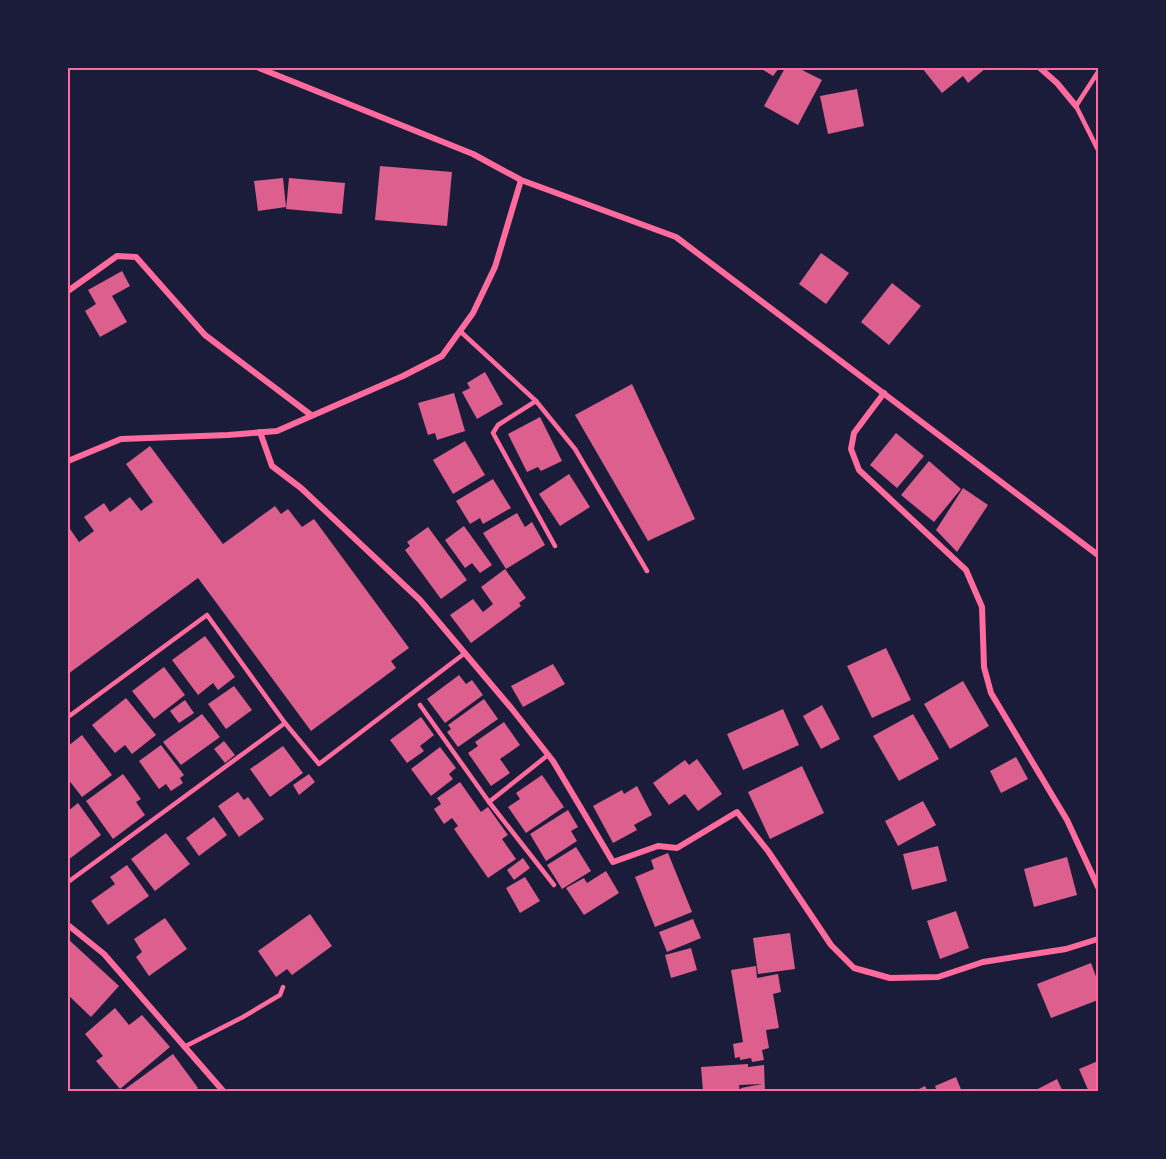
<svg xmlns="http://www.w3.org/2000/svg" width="1166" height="1159" viewBox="0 0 1166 1159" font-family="'Public Sans',sans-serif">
<rect width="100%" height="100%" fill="#1b1b3a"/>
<g fill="#dd5f8e">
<polygon points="760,68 779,68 773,76"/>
<polygon points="785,68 798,68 822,80 798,125 764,106"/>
<polygon points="922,68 986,68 968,83 963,76 942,93"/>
<polygon points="857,89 864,126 828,134 820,96"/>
<polygon points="380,166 452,172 447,226 375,220"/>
<polygon points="283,178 286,207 258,211 254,181"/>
<polygon points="289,178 345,183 342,214 286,209"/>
<polygon points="821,253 849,273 826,304 799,284"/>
<polygon points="122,271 130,286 112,296 127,322 100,337 85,311 96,304 88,290"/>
<polygon points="892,283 921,306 889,345 861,322"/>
<polygon points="485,372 503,404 477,419 462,392 470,388 467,383"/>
<polygon points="632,384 695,519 648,541 575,415"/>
<polygon points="454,393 465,431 437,440 435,433 428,435 418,403"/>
<polygon points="540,417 562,461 541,471 538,467 527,472 508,434"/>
<polygon points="896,433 924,456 897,488 870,465"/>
<polygon points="465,441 485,475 453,494 433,460"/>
<polygon points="150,446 223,544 275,506 281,514 288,509 302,527 314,519 409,648 391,661 396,668 311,731 198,578 68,674 68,526 79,542 94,531 84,517 104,503 110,512 130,497 141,511 153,502 126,464"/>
<polygon points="929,461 961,489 934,522 901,495"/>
<polygon points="569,474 590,507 560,526 539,494"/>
<polygon points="493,479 511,508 483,524 480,518 470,524 456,501"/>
<polygon points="963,488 988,505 957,552 936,530"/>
<polygon points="517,513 525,527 532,522 545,545 506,569 483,533"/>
<polygon points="464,526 492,565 480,573 472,563 465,568 445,540"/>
<polygon points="428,527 467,580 441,599 405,550 410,546 407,542"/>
<polygon points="505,569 526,598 519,603 521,606 471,643 450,615 473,599 483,612 493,604 481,587"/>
<polygon points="205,636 235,677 218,690 213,683 198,695 172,660"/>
<polygon points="886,648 911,700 872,718 847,666"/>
<polygon points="553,664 565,684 523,707 511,686"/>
<polygon points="164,667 185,695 154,719 132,691"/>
<polygon points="459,675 466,684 472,680 483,695 445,723 427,699"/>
<polygon points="963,681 989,726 950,749 924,704"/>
<polygon points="234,686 252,710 226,729 208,704"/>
<polygon points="126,698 156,735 132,754 125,745 115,753 92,725"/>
<polygon points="484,699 498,719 458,747 447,732 451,729 448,725"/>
<polygon points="185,700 194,713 179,723 170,711"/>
<polygon points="822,705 840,739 821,749 803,716"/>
<polygon points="783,709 799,745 743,770 727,734"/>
<polygon points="202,714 220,737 181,765 163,742"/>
<polygon points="913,714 939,759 899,781 873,736"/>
<polygon points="421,717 434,735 420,746 424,751 407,763 390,740"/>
<polygon points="504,722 520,745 500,759 510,773 491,786 468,753 478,746 475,742"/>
<polygon points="82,735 112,775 82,797 68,779 68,746"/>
<polygon points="224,741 235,755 225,763 214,749"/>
<polygon points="161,745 184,775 180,778 183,783 171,791 166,784 159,789 139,761"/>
<polygon points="283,746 303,773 270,797 250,769"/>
<polygon points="440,747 456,768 449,774 453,779 431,796 411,769"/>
<polygon points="1016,757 1028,779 1001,793 990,771"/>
<polygon points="697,759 722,794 698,811 685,794 669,805 653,783 685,760 689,765"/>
<polygon points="802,766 824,813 770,839 748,792"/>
<polygon points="123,774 141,799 136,802 145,815 113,839 86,801"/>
<polygon points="309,774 315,782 299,795 293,785"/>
<polygon points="542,775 564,807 526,833 508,807 520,799 516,793"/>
<polygon points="460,782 481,812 488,807 508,835 502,839 516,859 488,878 454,829 458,826 452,818 444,824 434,809 441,804 437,798"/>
<polygon points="637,786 652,815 634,825 637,830 613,843 593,806 622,790 624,794"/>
<polygon points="238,792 244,800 248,797 264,819 239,837 218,806"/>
<polygon points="923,801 936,825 898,846 885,821"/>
<polygon points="78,803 101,835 68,860 68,811"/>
<polygon points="568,810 578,827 571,831 577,841 546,861 530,834"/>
<polygon points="214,817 227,835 199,856 186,838"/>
<polygon points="166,833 190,864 155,891 131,859"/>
<polygon points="938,846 947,881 912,890 903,854"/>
<polygon points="576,847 591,871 562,889 547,865"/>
<polygon points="668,853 692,912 655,927 635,877 654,869 651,860"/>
<polygon points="1067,857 1077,895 1034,907 1024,869"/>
<polygon points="523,858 530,868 514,880 507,870"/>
<polygon points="127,865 149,896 108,925 91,901 115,884 110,877"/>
<polygon points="606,871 619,893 584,915 566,888 584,878 587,883"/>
<polygon points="525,877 540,901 520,913 506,888"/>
<polygon points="956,911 969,948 940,959 927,921"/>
<polygon points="310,914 332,946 292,975 287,969 276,977 258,951"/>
<polygon points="165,918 187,949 149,976 136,957 142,952 134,939"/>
<polygon points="693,919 701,938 667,952 659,932"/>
<polygon points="790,933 795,969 758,974 753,938"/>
<polygon points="68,939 119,986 91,1017 68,995"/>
<polygon points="691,948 697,970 671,978 665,955"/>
<polygon points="1091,963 1098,982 1098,1000 1051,1018 1037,984"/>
<polygon points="756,966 757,978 778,974 781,992 773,994 779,1028 766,1030 769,1048 762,1050 764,1060 752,1062 751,1058 740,1060 740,1057 735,1058 733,1044 743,1042 731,970"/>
<polygon points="115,1008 129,1025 142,1015 170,1047 120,1089 96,1061 103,1056 85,1034"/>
<polygon points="173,1054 198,1088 193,1092 121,1092"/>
<polygon points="1098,1061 1098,1092 1089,1092 1079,1069"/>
<polygon points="748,1064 748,1067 764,1065 765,1092 742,1092 741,1088 762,1084 739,1085 740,1092 703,1092 701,1067"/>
<polygon points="956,1077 962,1092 937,1092 935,1086"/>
<polygon points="1057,1079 1063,1092 1032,1092"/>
<polygon points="925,1086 928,1092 913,1092"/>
</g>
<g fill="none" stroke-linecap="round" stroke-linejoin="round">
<g stroke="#ff6b9d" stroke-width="4.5">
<polyline points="1098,72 1076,106 1098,150"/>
<polyline points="461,332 536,401 575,449 647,571"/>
<polyline points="536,401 498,425 493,433 555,546"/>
<polyline points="420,705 489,802 548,755"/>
<polyline points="68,717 207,615 285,723 319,764 465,653"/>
<polyline points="489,802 554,885"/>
<polyline points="68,882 285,723"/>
<polyline points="184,1047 243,1017 280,995 283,987"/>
</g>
<g stroke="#ff6b9d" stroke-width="6">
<polyline points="259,68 473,154 521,180 676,237 1098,555"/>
<polyline points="1040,68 1057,83 1076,106"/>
<polyline points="68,291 117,256 136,257 205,335 311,415"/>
<polyline points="884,393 854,433 851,449 859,470 966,570 982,607 984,667 991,693 1067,820 1098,887"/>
<polyline points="260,432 272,466 301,488 420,600 512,709 553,761 613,862 658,846 677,848 737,812 768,851 831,945 854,968 890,978 938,977 983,962 1066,949 1098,939"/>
<polyline points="68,461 121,439 228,435 277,431 403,376 442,356 473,313 495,267 521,180"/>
<polyline points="68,925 104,954 224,1092"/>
</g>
</g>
<rect width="1166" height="1159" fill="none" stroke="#1b1b3a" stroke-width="138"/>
<rect x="69" y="69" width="1028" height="1021" fill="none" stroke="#ff6b9d" stroke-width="2"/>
</svg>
